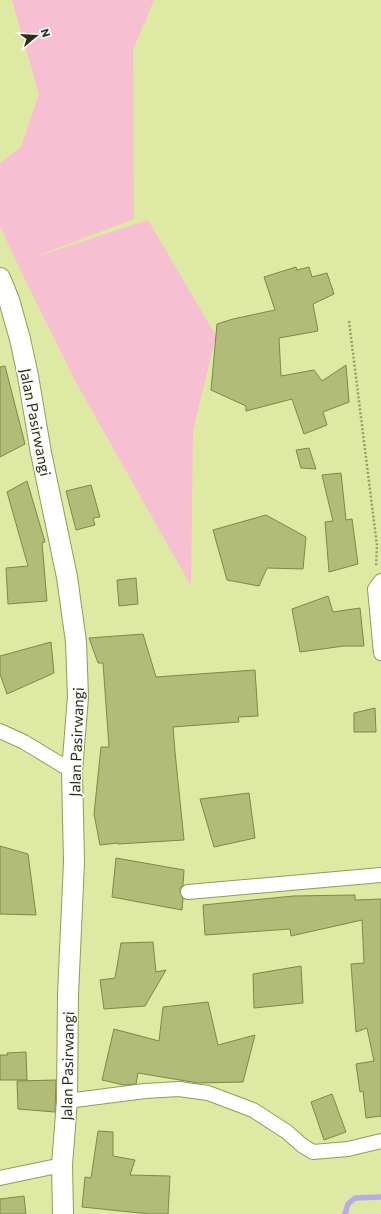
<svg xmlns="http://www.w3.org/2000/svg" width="381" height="1214" viewBox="0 0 381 1214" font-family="Commissioner,sans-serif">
<rect width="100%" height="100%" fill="#deeaa3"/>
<polygon fill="#f7bfd2" points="12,0 154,0 133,50 134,219 29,259 148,220 216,336 193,430 191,586 73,377 17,263 0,226 0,163 21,147 39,94"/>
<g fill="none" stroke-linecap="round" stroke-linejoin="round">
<polyline stroke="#baaae9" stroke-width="5.5" points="345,1214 348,1204 355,1198 381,1197"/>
</g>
<g fill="#b1bc79" stroke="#7e8844">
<polygon points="296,267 297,270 309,267 312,277 327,273 334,294 313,304 318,331 279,338 281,376 314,370 322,381 346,365 349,402 323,412 327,425 304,434 292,399 246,411 246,406 211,390 217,324 233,319 275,310 264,277"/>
<polygon points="5,366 25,444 0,457 0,367"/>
<polygon points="309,448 316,469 301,468 296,450"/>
<polygon points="341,473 346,520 352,519 358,564 329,572 325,522 333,521 322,475"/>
<polygon points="27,481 45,542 42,543 47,601 8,604 6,568 28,566 7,492"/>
<polygon points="91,485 100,517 93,518 95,525 76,530 66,491"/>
<polygon points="266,515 306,537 303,569 267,568 259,586 227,580 213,530"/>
<polygon points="136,578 138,604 119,606 117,580"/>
<polygon points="328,596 333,612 360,608 364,646 344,646 300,652 292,609"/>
<polygon points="143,634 156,677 255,670 258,716 238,717 239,722 173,727 175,752 184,840 118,844 118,843 100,845 94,814 101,747 109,747 103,663 98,663 89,638"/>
<polygon points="51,642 54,673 7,694 0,674 0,656"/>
<polygon points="375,708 376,732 354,732 354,713"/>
<polygon points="249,793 255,838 214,847 200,799"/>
<polygon points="0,846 28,854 36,915 0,914"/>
<polygon points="116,858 184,870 183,885 180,888 180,892 183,898 182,910 112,897"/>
<polygon points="355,895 355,900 381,899 381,1116 366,1118 363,1091 360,1092 356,1064 374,1061 367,1028 356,1032 351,964 364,963 362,920 291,936 290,929 205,935 203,905 293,896"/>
<polygon points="153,942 156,972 166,970 145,1006 104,1009 100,980 115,978 121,943"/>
<polygon points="301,966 303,1003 254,1008 253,974"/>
<polygon points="208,1002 218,1045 255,1035 243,1082 198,1083 138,1073 136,1084 124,1085 102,1080 114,1029 159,1041 163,1007"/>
<polygon points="26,1052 27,1080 0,1080 0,1055 8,1055 7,1053"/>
<polygon points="56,1080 55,1112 18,1109 17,1081"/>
<polygon points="332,1094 346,1132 324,1140 311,1102"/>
<polygon points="98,1131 113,1132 113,1156 135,1160 130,1175 170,1176 168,1214 150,1214 82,1207 85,1177 91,1178"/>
<polygon points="24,1196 26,1214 0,1214 0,1199"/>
</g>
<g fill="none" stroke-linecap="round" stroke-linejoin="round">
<defs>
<g id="street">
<polyline points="381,581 375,589 381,653"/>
<polyline points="0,731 24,742 72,771"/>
<polyline points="188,892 381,875"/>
<polyline points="67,1101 145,1091 179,1089 208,1093 253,1110 287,1132 303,1146 313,1152 348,1149 381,1141"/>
<polyline points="0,1178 62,1165"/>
</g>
<polyline id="secondary" points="0,278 9,300 20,339 28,376 41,453 67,577 76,642 78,697 72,771 74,862 68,995 67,1101 62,1165 63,1214"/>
</defs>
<use href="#street" stroke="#919c57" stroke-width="16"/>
<use href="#secondary" stroke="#919c57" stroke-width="22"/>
<polyline stroke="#959d68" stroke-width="2.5" stroke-dasharray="2 2" stroke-linecap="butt" points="349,321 377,546 376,567"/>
<use href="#street" stroke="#fff" stroke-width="14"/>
<use href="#secondary" stroke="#fff" stroke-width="20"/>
</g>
<g text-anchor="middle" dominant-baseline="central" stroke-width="3" stroke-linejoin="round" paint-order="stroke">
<g font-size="15" fill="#2a2e12" stroke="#fff">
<text transform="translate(36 422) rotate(79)">Jalan Pasirwangi</text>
<text transform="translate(76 742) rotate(-88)">Jalan Pasirwangi</text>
<text transform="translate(67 1066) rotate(-89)">Jalan Pasirwangi</text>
</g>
</g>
<g transform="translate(36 36) rotate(72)" stroke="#ffffff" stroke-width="3" paint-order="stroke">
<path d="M0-3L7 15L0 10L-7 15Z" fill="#2a2e12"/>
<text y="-6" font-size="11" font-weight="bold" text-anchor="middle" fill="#2a2e12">N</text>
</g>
</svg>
